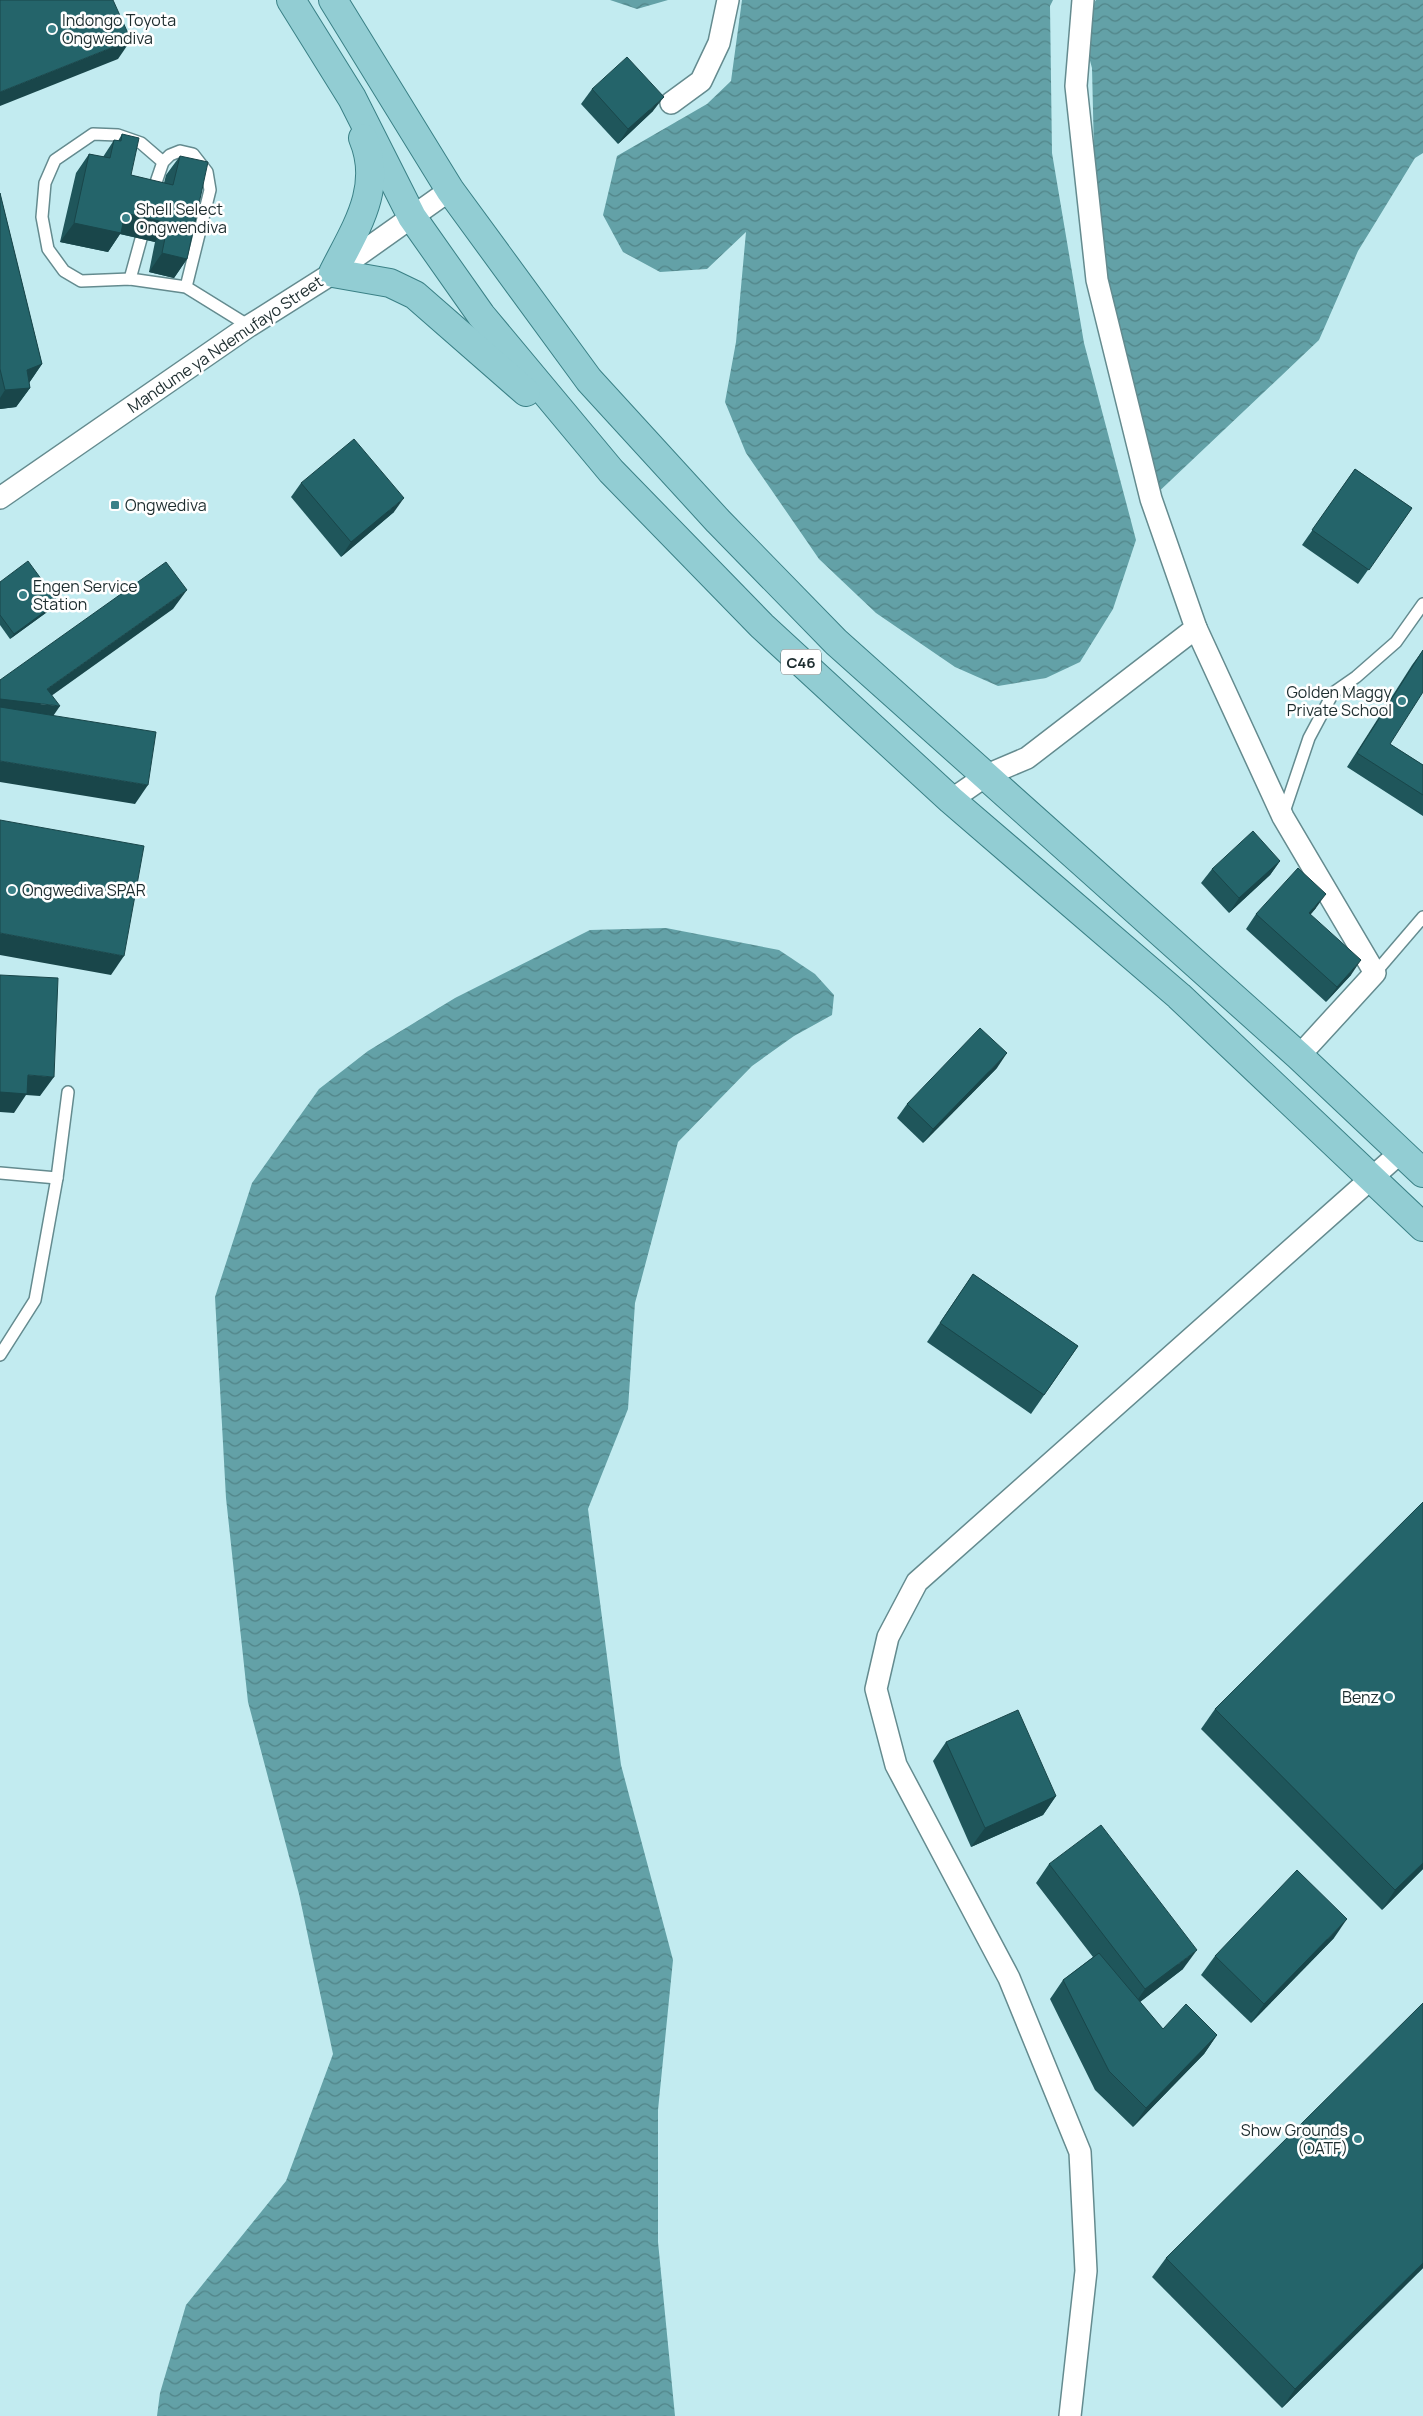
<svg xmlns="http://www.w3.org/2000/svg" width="1423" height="2416" viewBox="0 0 1423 2416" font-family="Manrope,sans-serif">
<defs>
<pattern id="water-waves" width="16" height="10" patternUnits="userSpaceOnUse" patternTransform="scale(1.25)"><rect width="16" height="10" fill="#63a1a7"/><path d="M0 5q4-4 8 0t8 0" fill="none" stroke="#518488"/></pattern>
</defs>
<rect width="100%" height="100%" fill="#c2ebf0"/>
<g fill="url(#water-waves)">
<polygon points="610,0 668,0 637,9"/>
<polygon points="742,0 1053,0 1050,6 1052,153 1084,343 1136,540 1113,609 1080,662 1046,678 998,686 955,667 876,613 819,559 746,453 725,402 736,342 746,232 707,269 660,272 623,252 603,215 617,156 707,104 731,81"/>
<polygon points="1096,0 1423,0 1423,153 1415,158 1358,251 1319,340 1151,499 1097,280 1092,68 1080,24"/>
<polygon points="666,928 779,950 815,974 834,995 832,1015 794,1036 752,1066 678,1142 635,1303 628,1409 588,1509 621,1765 673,1960 658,2110 658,2242 675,2416 157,2416 160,2393 186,2305 286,2181 333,2054 299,1894 248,1702 226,1498 215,1297 252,1183 319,1089 368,1051 455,998 590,930"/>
</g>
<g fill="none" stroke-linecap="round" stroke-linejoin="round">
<defs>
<g id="lane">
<polyline points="163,162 141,143 118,135 93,134 55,160 45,183 42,217 48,249 64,271 81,281 130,279 186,287 249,326"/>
<polyline points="152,194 163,162 170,155 180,151 193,154 207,172 210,190 186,287"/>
<polyline points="130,279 141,239"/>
<polyline points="1283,815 1309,738 1333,693 1356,677 1396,642 1423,604"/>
<polyline points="1375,973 1423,917"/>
<polyline points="0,1173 57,1178"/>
<polyline points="0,1355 35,1300 57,1178 68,1092"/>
</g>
<g id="street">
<polyline points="671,103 701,81 719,43 728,0"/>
<polyline points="0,498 249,326 333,273 450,190"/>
<polyline points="1196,628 1283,817 1375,973 1299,1056"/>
<polyline points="951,800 987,775 1027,758 1196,628 1151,499 1097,280 1076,86 1083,0"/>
<polyline points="1070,2416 1086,2271 1080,2152 1009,1978 896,1765 876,1689 888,1637 917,1582 1401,1152"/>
</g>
<g id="primary">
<polyline points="291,0 352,98 412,217 481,315 611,471 762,626 951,800 1179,996 1423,1227"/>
<polyline points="333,0 450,190 589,380 718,521 836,642 1299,1056 1423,1173"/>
<path d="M363 138C384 188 355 229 333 273L390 283 415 295 526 392"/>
</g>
</defs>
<use href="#lane" stroke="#648b8f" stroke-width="14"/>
<use href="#street" stroke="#648b8f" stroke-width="24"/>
<use href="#primary" stroke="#3a8086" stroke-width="30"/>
<use href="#lane" stroke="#fff" stroke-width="11"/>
<use href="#street" stroke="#fff" stroke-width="21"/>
<use href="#primary" stroke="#92cdd3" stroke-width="28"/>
</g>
<g fill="#1f565b">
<polygon points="592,89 653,111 618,144 581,104"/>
<polygon points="122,134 131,175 164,183 166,175 180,156 187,259 174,278 149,272 155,242 120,234 108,252 60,242 76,173 89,154 103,157 114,140 118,141"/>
<polygon points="0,193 42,364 29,383 30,388 16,407 0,409"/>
<polygon points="1355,469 1412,508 1358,584 1302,545"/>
<polygon points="301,483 394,512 341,557 291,497"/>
<polygon points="0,582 58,602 54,607 10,639 0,625"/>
<polygon points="1423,650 1390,744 1423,765 1423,816 1347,767 1412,665"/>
<polygon points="1280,861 1270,875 1229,913 1201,883 1212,869"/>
<polygon points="1316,908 1310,915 1351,975 1326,1002 1246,929 1256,914"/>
<polygon points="997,1068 923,1143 897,1118 907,1104"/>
<polygon points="973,1274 1078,1346 1031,1414 927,1342"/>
<polygon points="1215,1709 1423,1869 1382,1910 1201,1729"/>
<polygon points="946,1742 1056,1796 1043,1815 971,1847 933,1761"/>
<polygon points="1049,1864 1183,1969 1140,2002 1163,2029 1217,2035 1204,2054 1133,2127 1095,2090 1050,1999 1063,1980 1093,1957 1036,1883"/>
<polygon points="1334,1938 1251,2023 1201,1975 1215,1956"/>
<polygon points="1166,2258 1423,2268 1282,2408 1152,2277"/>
</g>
<g fill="#19464a">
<polygon points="131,40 118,59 0,106 0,92"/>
<polygon points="664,97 653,111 618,144 628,129"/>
<polygon points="125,213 168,223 155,242 120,234 108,252 60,242 74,223"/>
<polygon points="162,253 187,259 174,278 149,272"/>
<polygon points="42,364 29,383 27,370"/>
<polygon points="30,388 16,407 0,409 0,398 5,390"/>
<polygon points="404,498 394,512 341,557 351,542"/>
<polygon points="187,590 173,609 40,704 60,706 47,725 0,720 0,699 47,689"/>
<polygon points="58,602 54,607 10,639 14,634"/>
<polygon points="0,761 148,785 135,804 0,782"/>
<polygon points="1280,861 1270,875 1229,913 1239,898"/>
<polygon points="1326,894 1316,908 1299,928 1309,913"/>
<polygon points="0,933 124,956 111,975 0,955"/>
<polygon points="1361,960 1351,975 1326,1002 1337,987"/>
<polygon points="1007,1053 997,1068 923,1143 933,1129"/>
<polygon points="28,1075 54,1077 40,1096 26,1095 14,1113 0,1112 0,1092"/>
<polygon points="1056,1796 1043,1815 971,1847 985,1828"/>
<polygon points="1423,1863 1423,1869 1382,1910 1395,1890"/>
<polygon points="1347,1919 1334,1938 1251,2023 1264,2004"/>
<polygon points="1197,1950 1183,1969 1132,2008 1145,1989"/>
<polygon points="1217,2035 1204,2054 1133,2127 1146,2108"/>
<polygon points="1423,2263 1423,2268 1282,2408 1295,2389"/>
</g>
<g fill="#24646a" stroke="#19464a">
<polygon points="0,0 113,0 131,40 0,92"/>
<polygon points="627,57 664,97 628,129 592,89"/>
<polygon points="122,134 139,138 131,175 173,185 180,156 208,162 187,259 162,253 168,223 125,213 121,233 74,223 89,154 110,158 114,140 121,141"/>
<polygon points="0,193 42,364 27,370 30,388 5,390 0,369"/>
<polygon points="354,439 404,498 351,542 301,483"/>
<polygon points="1355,469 1412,508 1369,570 1312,530"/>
<polygon points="28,561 58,602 14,634 0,615 0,582"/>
<polygon points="166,562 187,590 47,689 60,706 0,699 0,680"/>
<polygon points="1423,650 1423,692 1390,744 1423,765 1423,795 1357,753"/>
<polygon points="0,707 156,732 148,785 0,761"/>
<polygon points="0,820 144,846 124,956 0,933"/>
<polygon points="1253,831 1280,861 1239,898 1212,869"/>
<polygon points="1298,868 1326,894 1309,913 1361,960 1337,987 1256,914"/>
<polygon points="0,975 58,978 54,1077 28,1075 27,1094 0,1092"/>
<polygon points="980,1028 1007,1053 933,1129 907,1104"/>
<polygon points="973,1274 1078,1346 1044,1395 940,1323"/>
<polygon points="1423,1502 1423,1863 1395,1890 1215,1709"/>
<polygon points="1018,1710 1056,1796 985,1828 946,1742"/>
<polygon points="1101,1825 1197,1950 1145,1989 1049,1864"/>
<polygon points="1297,1870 1347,1919 1264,2004 1215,1956"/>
<polygon points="1099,1953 1163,2029 1186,2004 1217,2035 1146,2108 1109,2071 1063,1980"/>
<polygon points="1423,2003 1423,2263 1295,2389 1166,2258"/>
</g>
<g fill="#3a8188" stroke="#fff" stroke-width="2">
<circle cx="52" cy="29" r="5"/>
<circle cx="126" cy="218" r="5"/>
<rect x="110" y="500" width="10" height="10" rx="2.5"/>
<circle cx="23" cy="595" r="5"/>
<circle cx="1402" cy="701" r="5"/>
<circle cx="12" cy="890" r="5"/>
<circle cx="1389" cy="1697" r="5"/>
<circle cx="1358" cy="2139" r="5"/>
</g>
<g text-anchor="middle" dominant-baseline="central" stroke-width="5" stroke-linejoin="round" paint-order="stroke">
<rect fill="#fff" stroke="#616c6d" stroke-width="1" x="781" y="649.5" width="40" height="25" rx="4"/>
<g font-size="15" font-weight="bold" fill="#1d2d2f">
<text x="801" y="662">C46</text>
</g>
<g font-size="16" fill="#1d2d2f" stroke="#fff" text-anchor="start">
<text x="62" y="20">Indongo Toyota<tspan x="62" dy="18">Ongwendiva</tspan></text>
<text x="136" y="209">Shell Select<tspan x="136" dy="18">Ongwendiva</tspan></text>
<text x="125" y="505">Ongwediva</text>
<text x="33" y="586">Engen Service<tspan x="33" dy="18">Station</tspan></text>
<text x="1392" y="692" text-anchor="end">Golden Maggy<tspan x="1392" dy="18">Private School</tspan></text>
<text x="22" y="890">Ongwediva SPAR</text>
<text x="1379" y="1697" text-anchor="end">Benz</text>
<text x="1348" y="2130" text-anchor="end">Show Grounds<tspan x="1348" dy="18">(OATF)</tspan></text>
</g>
<g font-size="16" fill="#1d2d2f" stroke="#fff">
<text transform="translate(225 344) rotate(-34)">Mandume ya Ndemufayo Street</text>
</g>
</g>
</svg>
